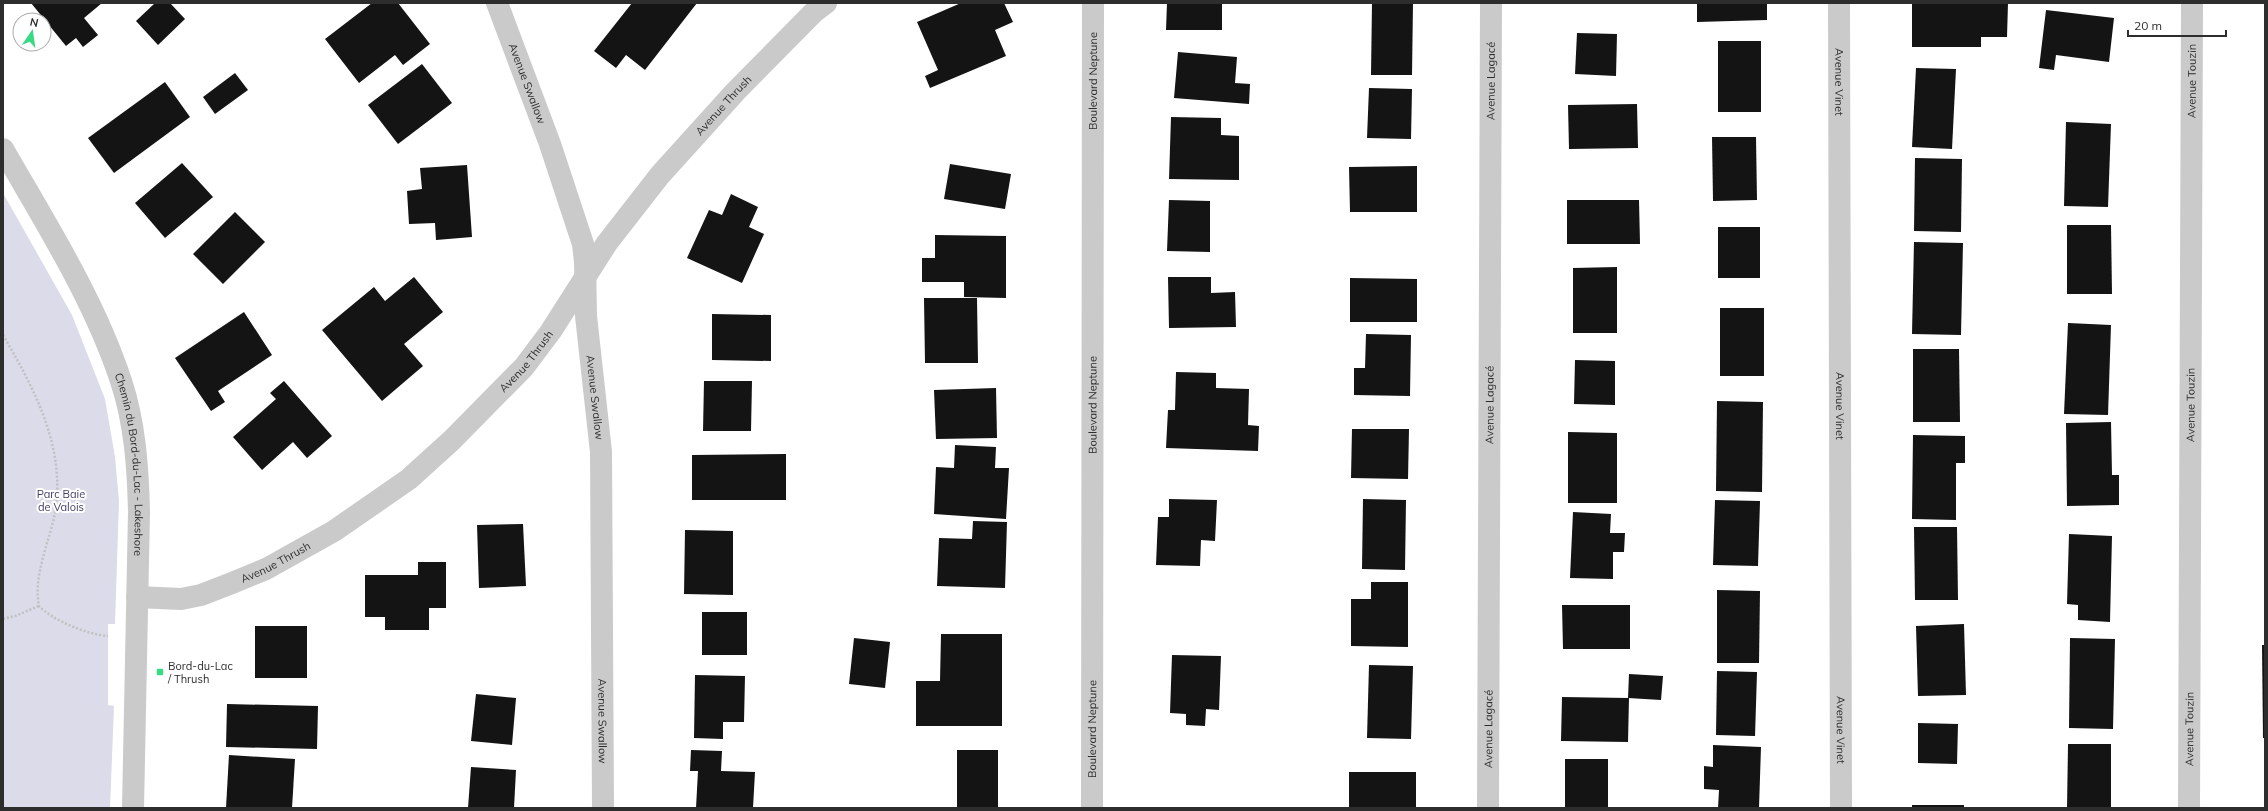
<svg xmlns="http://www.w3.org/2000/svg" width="2268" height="811" viewBox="0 0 2268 811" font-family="Mulish,sans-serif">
<rect width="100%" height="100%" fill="#fff"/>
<polygon fill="#dbdbea" points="3,193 72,315 105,399 115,457 119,501 115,624 108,624 108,705 114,706 110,808 3,808"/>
<g fill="#141414">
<polygon points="31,3 102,3 84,18 98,35 83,47 76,38 66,46"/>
<polygon points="155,3 170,3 185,19 158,45 136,21"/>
<polygon points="372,3 398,3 430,44 403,65 395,55 359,83 325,39"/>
<polygon points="632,3 697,3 645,70 626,55 616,68 594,51"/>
<polygon points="961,3 1004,3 1013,22 995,30 1006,56 930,88 925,76 938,70 917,22"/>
<polygon points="1167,3 1222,3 1222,30 1166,30"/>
<polygon points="1372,3 1413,3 1412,75 1371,75"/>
<polygon points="1697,3 1767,3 1767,20 1697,22"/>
<polygon points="1912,3 2008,3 2007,37 1981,37 1981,47 1912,47"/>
<polygon points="2046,10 2114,18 2109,62 2056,55 2054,70 2039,68"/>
<polygon points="1577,33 1617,34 1616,76 1575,74"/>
<rect x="1718" y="41" width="43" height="71"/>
<polygon points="1178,52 1237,57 1235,83 1250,84 1249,104 1174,98"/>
<polygon points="422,64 452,103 398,144 368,105"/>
<polygon points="1916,68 1956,69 1952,149 1912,147"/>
<polygon points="235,73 248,90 215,114 203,97"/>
<polygon points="165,82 190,117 114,173 88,138"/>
<polygon points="1369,88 1412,89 1411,139 1367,138"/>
<polygon points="1637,104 1638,148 1569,149 1568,105"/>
<polygon points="1171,117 1221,118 1221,135 1239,136 1239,180 1169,179"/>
<polygon points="2066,122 2111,124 2108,207 2064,206"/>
<polygon points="1712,137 1756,137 1757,200 1713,201"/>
<polygon points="1915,158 1962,159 1961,232 1914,231"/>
<polygon points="182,163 213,197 165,238 135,203"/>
<polygon points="950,164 1011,174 1005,209 944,199"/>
<polygon points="467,165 472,237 436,240 435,223 409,224 407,191 422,189 420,168"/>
<polygon points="1417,166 1417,212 1350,212 1349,167"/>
<polygon points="731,194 758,207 749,227 764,234 742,283 687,258 709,210 722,215"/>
<polygon points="1169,200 1210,201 1210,252 1167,251"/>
<polygon points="1567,200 1639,200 1640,244 1567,244"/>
<polygon points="235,212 265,242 223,284 193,254"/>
<polygon points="2067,225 2111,225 2112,294 2067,294"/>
<rect x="1718" y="227" width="42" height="51"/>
<polygon points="935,235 1006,236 1006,298 964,297 964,282 922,282 922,258 935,258"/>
<polygon points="1914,242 1963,243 1961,335 1912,334"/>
<polygon points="1617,267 1617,333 1573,333 1573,268"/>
<polygon points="414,277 443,312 404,344 423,366 382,401 322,330 374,287 385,301"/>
<polygon points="1168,277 1211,277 1211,293 1235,292 1236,327 1169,328"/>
<polygon points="1350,278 1417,279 1417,322 1350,322"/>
<polygon points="924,298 977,298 978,363 925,363"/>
<rect x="1720" y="308" width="44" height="68"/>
<polygon points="244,312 272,355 218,391 225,402 211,411 175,358"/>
<polygon points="712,314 771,315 771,361 712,360"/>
<polygon points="2068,323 2111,325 2108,415 2064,414"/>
<polygon points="1366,334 1411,335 1410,396 1354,395 1354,368 1365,368"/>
<polygon points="1913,349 1959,349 1960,422 1913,422"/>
<polygon points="1575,360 1615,361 1615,405 1574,404"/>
<polygon points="1176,372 1216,373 1216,388 1249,389 1248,425 1259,426 1258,451 1166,448 1168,410 1175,410"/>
<polygon points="284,381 332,436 307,458 293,442 262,470 233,437 276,399 270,393"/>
<polygon points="704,381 752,381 751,431 703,431"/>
<polygon points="996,388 997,438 936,439 934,390"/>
<polygon points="1717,401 1763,402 1762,492 1716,491"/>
<polygon points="2111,422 2112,475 2119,475 2119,505 2067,506 2066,423"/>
<polygon points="1352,429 1409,429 1408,479 1351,478"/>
<polygon points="1568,432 1617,433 1617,503 1568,503"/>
<polygon points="1913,435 1965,436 1965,463 1956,463 1956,520 1912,519"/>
<polygon points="955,445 996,447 995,468 1009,468 1006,519 934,514 936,467 954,468"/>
<polygon points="786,454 786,500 692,500 692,455"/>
<polygon points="1169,499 1217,500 1215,541 1201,540 1200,566 1156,565 1158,517 1169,517"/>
<polygon points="1363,499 1406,500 1405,570 1362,569"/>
<polygon points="1715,500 1760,501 1758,566 1713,565"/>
<polygon points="1573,512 1611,514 1610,533 1625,533 1624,552 1613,552 1613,579 1570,578"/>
<polygon points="973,521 1007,522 1005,588 937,586 939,538 972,539"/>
<polygon points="523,524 526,586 479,588 477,525"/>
<polygon points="1914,527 1957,527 1958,600 1915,600"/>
<polygon points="685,530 733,531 733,595 684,594"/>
<polygon points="2069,534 2112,536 2110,622 2078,620 2078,605 2067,604"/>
<polygon points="418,562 446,562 446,608 429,608 429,630 385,630 385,617 365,617 365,575 418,575"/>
<polygon points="1371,582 1408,582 1408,647 1351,646 1351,599 1371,599"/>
<polygon points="1717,590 1760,591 1759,663 1717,663"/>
<polygon points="1562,605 1630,605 1630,649 1563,649"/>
<rect x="702" y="612" width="45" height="43"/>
<polygon points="1964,624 1966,695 1918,696 1916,626"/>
<rect x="255" y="626" width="52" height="52"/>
<polygon points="941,634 1002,634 1002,726 916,726 916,681 940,681"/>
<polygon points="854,638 890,642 885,688 849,684"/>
<polygon points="2070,638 2115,639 2113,729 2069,728"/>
<polygon points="2262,645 2265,645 2265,738 2263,738"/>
<polygon points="1172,655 1221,656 1219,710 1206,709 1205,726 1186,725 1186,714 1170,713"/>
<polygon points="1369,665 1413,666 1411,739 1367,738"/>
<polygon points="1717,671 1757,672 1755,736 1716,735"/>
<polygon points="1629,674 1663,676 1661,700 1628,698"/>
<polygon points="695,675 745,676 744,722 723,722 723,739 694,738"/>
<polygon points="476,694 516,698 512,745 471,741"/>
<polygon points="1562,697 1629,698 1628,742 1561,741"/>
<polygon points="227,704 318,706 317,749 226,747"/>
<polygon points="1918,723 1958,724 1957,764 1918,763"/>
<polygon points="2068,744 2111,744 2111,808 2067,808"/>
<polygon points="1713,745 1761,747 1759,808 1718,808 1719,790 1704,789 1704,766 1713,767"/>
<polygon points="691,750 722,751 721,771 755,772 753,808 696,808 698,771 690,771"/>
<rect x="957" y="750" width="41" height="58"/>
<polygon points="229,755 295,759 292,808 226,808"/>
<rect x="1565" y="759" width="43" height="49"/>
<polygon points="471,767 516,770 514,808 468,808"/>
<rect x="1349" y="772" width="67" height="36"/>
<rect x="1912" y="805" width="52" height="3"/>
</g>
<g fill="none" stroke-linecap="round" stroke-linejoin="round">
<g stroke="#c1c1c1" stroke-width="2.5" stroke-dasharray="2 2" stroke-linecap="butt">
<path d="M3 335C35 390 66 448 55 513 49 543 33 575 39 606 52 620 88 635 108 636"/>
<polyline points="3,619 15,616 39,606"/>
</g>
<g stroke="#cacaca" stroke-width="22">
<path id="s1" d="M497 3 550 144 583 244 585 262 586 316 601 452 603 808"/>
<path id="s2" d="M1839 3 1841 808"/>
<path id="s3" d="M3 149C46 224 94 299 121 381 135 423 138 468 139 512L133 808"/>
<path id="s4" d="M137 597 181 599 201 595 232 583 266 569 334 531 409 479 452 440 524 367 551 331 607 243 660 175 736 91 814 12 826 3"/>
<path id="s5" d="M1092 808 1093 3"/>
<path id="s6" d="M1488 808 1491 3"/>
<path id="s7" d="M2189 808 2192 3"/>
</g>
</g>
<rect fill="#38da86" stroke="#fff" stroke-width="1.5" x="156" y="668" width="8" height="8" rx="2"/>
<g text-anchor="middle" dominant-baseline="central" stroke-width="4" stroke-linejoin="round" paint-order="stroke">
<g font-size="11" fill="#2d2d2d" stroke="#fff">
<text stroke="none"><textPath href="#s5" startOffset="727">Boulevard Neptune</textPath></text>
<text stroke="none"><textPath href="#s6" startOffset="727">Avenue Lagacé</textPath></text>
<text stroke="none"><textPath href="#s2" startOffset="79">Avenue Vinet</textPath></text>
<text stroke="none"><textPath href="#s7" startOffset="727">Avenue Touzin</textPath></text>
<text stroke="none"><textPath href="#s1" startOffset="86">Avenue Swallow</textPath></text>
<text stroke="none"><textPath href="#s4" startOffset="794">Avenue Thrush</textPath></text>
<text stroke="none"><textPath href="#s4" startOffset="470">Avenue Thrush</textPath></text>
<text stroke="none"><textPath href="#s1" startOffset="410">Avenue Swallow</textPath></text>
<text stroke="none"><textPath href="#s7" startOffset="403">Avenue Touzin</textPath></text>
<text stroke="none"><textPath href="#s5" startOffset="403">Boulevard Neptune</textPath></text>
<text stroke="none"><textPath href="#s6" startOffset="403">Avenue Lagacé</textPath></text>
<text stroke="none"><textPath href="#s2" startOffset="403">Avenue Vinet</textPath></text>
<text stroke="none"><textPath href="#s3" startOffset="345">Chemin du Bord-du-Lac - Lakeshore</textPath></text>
<text stroke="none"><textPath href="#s4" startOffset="146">Avenue Thrush</textPath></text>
<text stroke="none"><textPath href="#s1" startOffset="734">Avenue Swallow</textPath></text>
<text stroke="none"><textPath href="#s5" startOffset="79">Boulevard Neptune</textPath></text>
<text stroke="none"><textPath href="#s6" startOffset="79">Avenue Lagacé</textPath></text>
<text stroke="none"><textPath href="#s2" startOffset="727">Avenue Vinet</textPath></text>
<text stroke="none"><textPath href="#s7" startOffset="79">Avenue Touzin</textPath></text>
</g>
<g font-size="11" fill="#413d65" stroke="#fff">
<text x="61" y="494">Parc Baie<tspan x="61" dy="13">de Valois</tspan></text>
</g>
<g font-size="11" fill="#2d2d2d" stroke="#fff" text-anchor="start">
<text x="168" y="666">Bord-du-Lac<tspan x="168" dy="13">/ Thrush</tspan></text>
</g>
</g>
<rect width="2268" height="811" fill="none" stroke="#2d2d2d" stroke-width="8"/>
<g transform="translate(32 32) rotate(13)"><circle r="19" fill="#ffffff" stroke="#ababab"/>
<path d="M0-3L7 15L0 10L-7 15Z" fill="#38da86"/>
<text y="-6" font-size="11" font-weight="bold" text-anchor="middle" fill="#2d2d2d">N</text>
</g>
<path d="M2128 30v6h98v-6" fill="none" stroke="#2d2d2d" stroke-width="2"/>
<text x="2134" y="30" font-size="12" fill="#2d2d2d" stroke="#ffffff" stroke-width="3" paint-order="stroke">20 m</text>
</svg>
